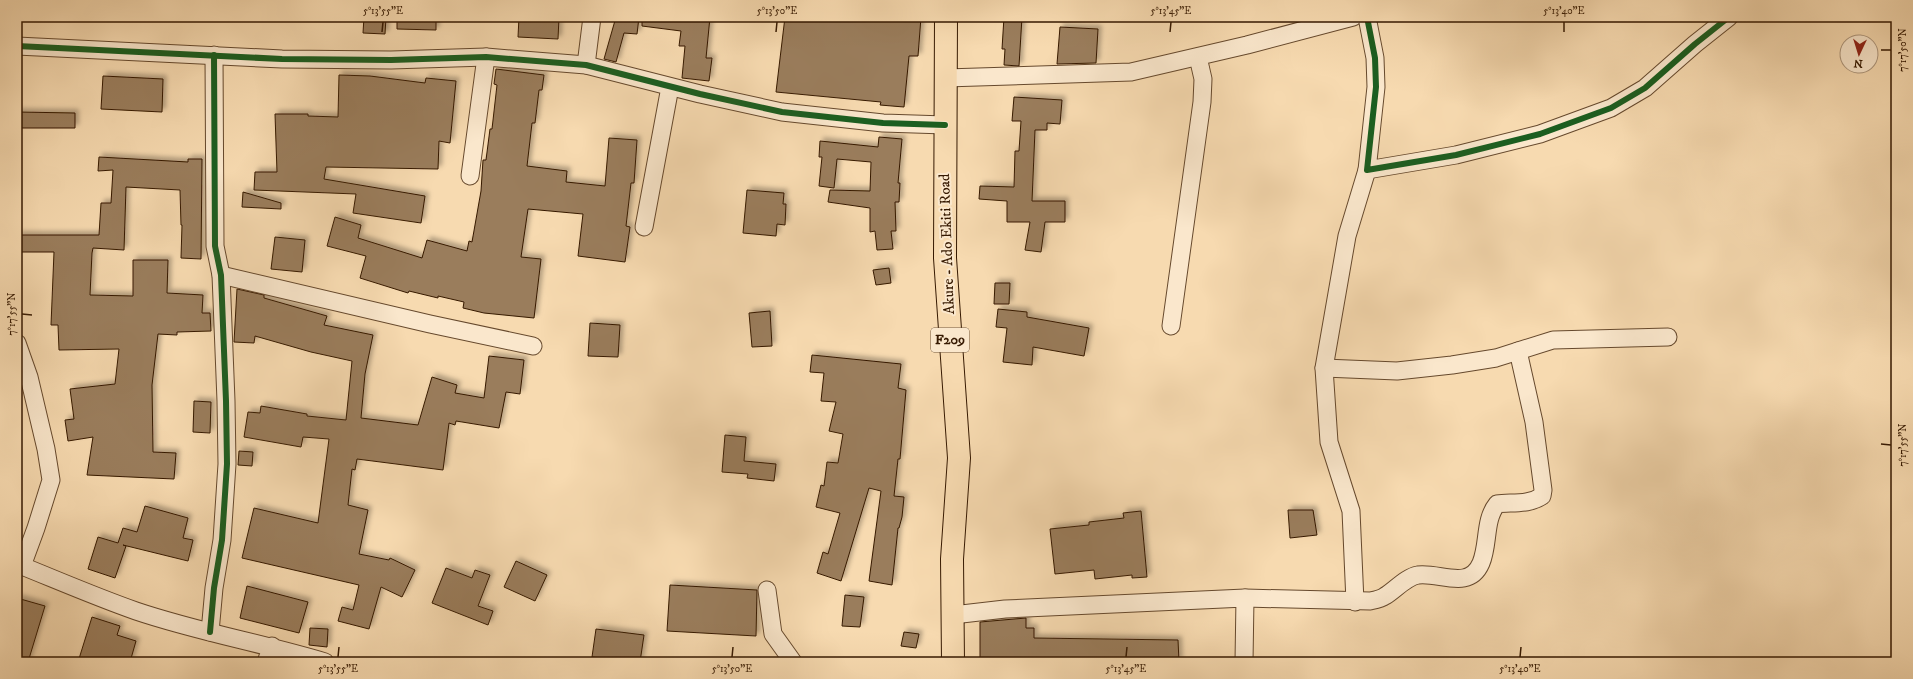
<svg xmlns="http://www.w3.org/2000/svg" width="1913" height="679" viewBox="0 0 1913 679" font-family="'IM FELL DW Pica',serif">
<defs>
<filter id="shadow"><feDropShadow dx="3.5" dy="-3.5" stdDeviation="2" flood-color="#0004"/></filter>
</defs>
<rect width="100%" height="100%" fill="#f7dab0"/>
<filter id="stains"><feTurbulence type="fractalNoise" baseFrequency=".005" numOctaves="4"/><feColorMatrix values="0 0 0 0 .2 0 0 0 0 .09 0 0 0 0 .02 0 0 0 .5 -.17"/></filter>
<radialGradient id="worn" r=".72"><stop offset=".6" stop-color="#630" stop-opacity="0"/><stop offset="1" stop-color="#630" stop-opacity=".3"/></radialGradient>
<g fill="#9a7d5c" stroke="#361901" filter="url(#shadow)">
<polygon points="364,17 386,17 385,34 363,33"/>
<polygon points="397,17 436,17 436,30 397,29"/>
<polygon points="519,17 559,17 558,39 518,37"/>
<polygon points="616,17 639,17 637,34 624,33 616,62 604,59"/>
<polygon points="642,17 710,17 706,58 712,58 709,81 682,78 685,46 679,46 681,31 642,26"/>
<polygon points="785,17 921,17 918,56 909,56 904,107 880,105 881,102 776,92"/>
<polygon points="1004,17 1022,17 1019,66 1004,65 1005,49 1002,49"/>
<polygon points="1060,27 1098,29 1096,63 1057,64"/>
<polygon points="496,69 544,75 542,90 539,90 535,123 532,123 527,166 567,171 566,182 605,186 609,138 637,140 634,183 631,183 626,226 630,227 625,262 578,256 583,214 528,209 521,257 541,259 534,318 484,313 463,308 464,302 438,296 438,298 409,291 408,293 360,278 366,256 327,246 335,217 361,225 358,238 422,258 427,240 467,251 469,241 472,242 481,191 483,160 486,160 490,129 492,129 497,85 494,84"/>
<polygon points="339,75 370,76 425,83 426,78 456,81 450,143 439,141 438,169 326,167 324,179 425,196 421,223 353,213 356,194 254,190 255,172 277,172 275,114 308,114 308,116 338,117"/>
<polygon points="103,76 163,79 162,112 101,109"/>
<polygon points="1014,97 1062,100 1060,124 1047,123 1047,130 1035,130 1032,201 1065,201 1065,222 1045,222 1041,252 1025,250 1030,222 1007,222 1007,201 979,199 980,186 1014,187 1015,151 1019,151 1021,121 1012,121"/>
<polygon points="17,112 75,113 75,128 17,128"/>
<polygon points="879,137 902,139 898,183 900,183 899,202 895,202 896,231 891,231 893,249 877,250 875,231 870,232 870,208 828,202 830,190 870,191 871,162 837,159 834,188 819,186 822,157 819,157 820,141 878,147"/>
<polygon points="99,157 188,162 188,159 202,159 201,259 181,258 182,225 181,225 180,190 126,187 124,250 93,248 92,253 90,295 133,296 133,260 168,260 167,293 203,295 202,313 210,313 211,331 177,332 177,335 158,334 152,385 153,452 176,453 174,479 87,475 93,437 68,441 65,420 74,419 70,389 115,384 119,349 59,350 58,325 51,325 54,252 18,252 18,235 99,235 101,203 111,203 113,170 98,171"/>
<polygon points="747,190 784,193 783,204 786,204 785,225 777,224 776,236 743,233"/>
<polygon points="243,192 281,203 281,209 242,207"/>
<polygon points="275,237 305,240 302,272 271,269"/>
<polygon points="889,268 891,283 876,285 873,270"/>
<polygon points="995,283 1010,283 1009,304 994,304"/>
<polygon points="237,289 264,295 264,298 327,316 324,325 373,335 365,374 361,418 418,425 432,377 457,385 455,393 484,398 489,356 524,360 520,394 506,392 499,428 456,421 455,425 449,423 443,470 357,459 355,470 352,469 348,505 368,510 359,554 389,560 390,558 415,570 402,597 381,587 369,629 338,621 342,607 353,610 359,585 242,558 254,508 318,523 329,439 303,437 301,447 244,437 248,412 260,413 261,406 307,414 307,416 346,420 352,361 311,352 255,336 254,343 234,342"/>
<polygon points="998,309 1027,312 1027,317 1089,328 1084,356 1033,347 1032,365 1003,362 1007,328 996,327"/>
<polygon points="770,311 772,346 752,347 749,313"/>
<polygon points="590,323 620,325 618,357 588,356"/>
<polygon points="812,355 901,364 898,388 906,390 900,459 898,459 894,496 904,497 902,517 899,528 898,528 892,585 869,581 881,491 869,488 841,581 817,573 823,552 828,554 840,513 816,507 821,485 824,486 827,462 838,463 843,434 829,431 836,402 821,401 824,373 810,372"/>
<polygon points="194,401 211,402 210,433 193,432"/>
<polygon points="725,435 746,437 744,461 776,464 774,481 747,478 748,474 722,472"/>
<polygon points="239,451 253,452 252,466 238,465"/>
<polygon points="145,506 188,518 183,538 193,540 188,561 123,545 126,546 115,578 88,569 98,537 118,543 123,528 137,532"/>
<polygon points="1288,510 1313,510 1317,535 1290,538"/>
<polygon points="1141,511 1147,577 1132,578 1132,575 1095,579 1094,570 1055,574 1050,529 1089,525 1089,522 1124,518 1123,513"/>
<polygon points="516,561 547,575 535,601 504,587"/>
<polygon points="446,568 472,578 475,570 490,575 478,606 493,611 488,625 432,603"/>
<polygon points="670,585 757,590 756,636 667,631"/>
<polygon points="247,586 308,602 299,633 240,618"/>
<polygon points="845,595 864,597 860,627 842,626"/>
<polygon points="17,598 45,606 28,662 17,662"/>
<polygon points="92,617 120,626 117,635 136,641 130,662 78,662"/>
<polygon points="1026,618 1026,628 1034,628 1034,638 1178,640 1179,662 980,662 980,622"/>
<polygon points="310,628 328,629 327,647 309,645"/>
<polygon points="596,629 644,635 640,662 592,657"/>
<polygon points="904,632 919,634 916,648 901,646"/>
</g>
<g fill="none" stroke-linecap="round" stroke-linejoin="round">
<defs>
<g id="minor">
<polyline points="1367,17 1375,58 1376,87 1367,170 1456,155 1540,134 1611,108 1645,88 1695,44 1729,17"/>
<polyline points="17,46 282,59 391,60 486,57 586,65 700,94 782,112 883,123 945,125"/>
<polyline points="586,65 592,17"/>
<polyline points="946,78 1131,72 1247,45 1353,17"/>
<polyline points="470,176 486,57"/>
<polyline points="644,227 670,87"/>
<polyline points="221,275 430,324 533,346"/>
<polyline points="1171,326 1202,102 1203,79 1198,57"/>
<polyline points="17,343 29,377 46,449 51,480 36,528 22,566"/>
<polyline points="1324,368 1397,371 1452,365 1496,358 1553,340 1668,337"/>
<path d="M17 564C57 580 96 597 136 611 198 632 262 643 325 662"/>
<polyline points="767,590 773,634 793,662"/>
<path d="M1245 598 1370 601C1375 600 1381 599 1385 596 1395 590 1406 577 1418 575 1440 572 1469 591 1481 563 1489 544 1484 520 1497 504 1511 502 1529 505 1542 496L1543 490 1534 422 1518 351"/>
<polyline points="1355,602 1351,511 1329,442 1324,368 1347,236 1367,170"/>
<polyline points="953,615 1005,609 1245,598 1244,662"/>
<polyline points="210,632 214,588 222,540 227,464 226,401 221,275 215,246 214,55"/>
<polyline points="266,662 272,646"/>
</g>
<polyline id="primary" points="946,17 945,258 959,458 952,559 953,662"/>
</defs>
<use href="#minor" stroke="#66492d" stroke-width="19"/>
<use href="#primary" stroke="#361901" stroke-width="24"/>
<use href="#minor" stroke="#fae7cc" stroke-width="17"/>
<use href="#primary" stroke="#f7dab0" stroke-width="22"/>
<defs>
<g id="cycleway">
<polyline points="1367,17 1375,58 1376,87 1367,170 1456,155 1540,134 1611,108 1645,88 1695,44 1729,17"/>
<polyline points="17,46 282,59 391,60 486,57 586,65 700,94 782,112 883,123 945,125"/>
<polyline points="210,632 214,588 222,540 227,464 226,401 221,275 215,246 214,55"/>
</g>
</defs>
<use href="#cycleway" stroke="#fae7cc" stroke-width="8"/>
<use href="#cycleway" stroke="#1b5e20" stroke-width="6"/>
</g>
<path fill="none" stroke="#361901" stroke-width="1.5" d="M382 32 383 22M776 32 777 22M1170 32 1171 22M1564 32V22M1881 50H1891M22 314 32 315M1881 444 1891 445M338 657 339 647M732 657 733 647M1126 657 1127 647M1520 657 1521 647"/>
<g text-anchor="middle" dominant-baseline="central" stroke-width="4" stroke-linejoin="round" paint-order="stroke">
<rect fill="#fae7cc" stroke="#71573e" stroke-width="1" x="931" y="328" width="38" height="24" rx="3"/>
<g font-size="14" font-weight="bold" fill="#361901">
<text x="950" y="340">F209</text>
</g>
<g font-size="15" fill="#361901" stroke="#fae7cc">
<text transform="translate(947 244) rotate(-92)">Akure - Ado Ekiti Road</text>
</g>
</g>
<rect width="1913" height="679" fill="none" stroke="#f7dab0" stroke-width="44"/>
<g transform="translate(1859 54) rotate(184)"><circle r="19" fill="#fae7cc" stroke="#ac957b"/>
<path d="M0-3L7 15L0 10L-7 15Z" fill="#8f2418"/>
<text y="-6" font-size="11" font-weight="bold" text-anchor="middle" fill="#361901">N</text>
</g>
<rect x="22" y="22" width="1869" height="635" fill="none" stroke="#361901" stroke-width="1.5"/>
<g font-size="10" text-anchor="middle" fill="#361901">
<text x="383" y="14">5°13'55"E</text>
<text x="777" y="14">5°13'50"E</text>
<text x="1171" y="14">5°13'45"E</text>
<text x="1564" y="14">5°13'40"E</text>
<text transform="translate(1902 50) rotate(-90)" y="4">7°17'50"N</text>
<text transform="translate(11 314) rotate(-90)" y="4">7°17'55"N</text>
<text transform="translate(1902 445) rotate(-90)" y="4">7°17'55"N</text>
<text x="338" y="672">5°13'55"E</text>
<text x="732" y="672">5°13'50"E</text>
<text x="1126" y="672">5°13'45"E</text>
<text x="1520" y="672">5°13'40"E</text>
</g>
<rect width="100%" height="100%" filter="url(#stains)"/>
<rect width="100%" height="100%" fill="url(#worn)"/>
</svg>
